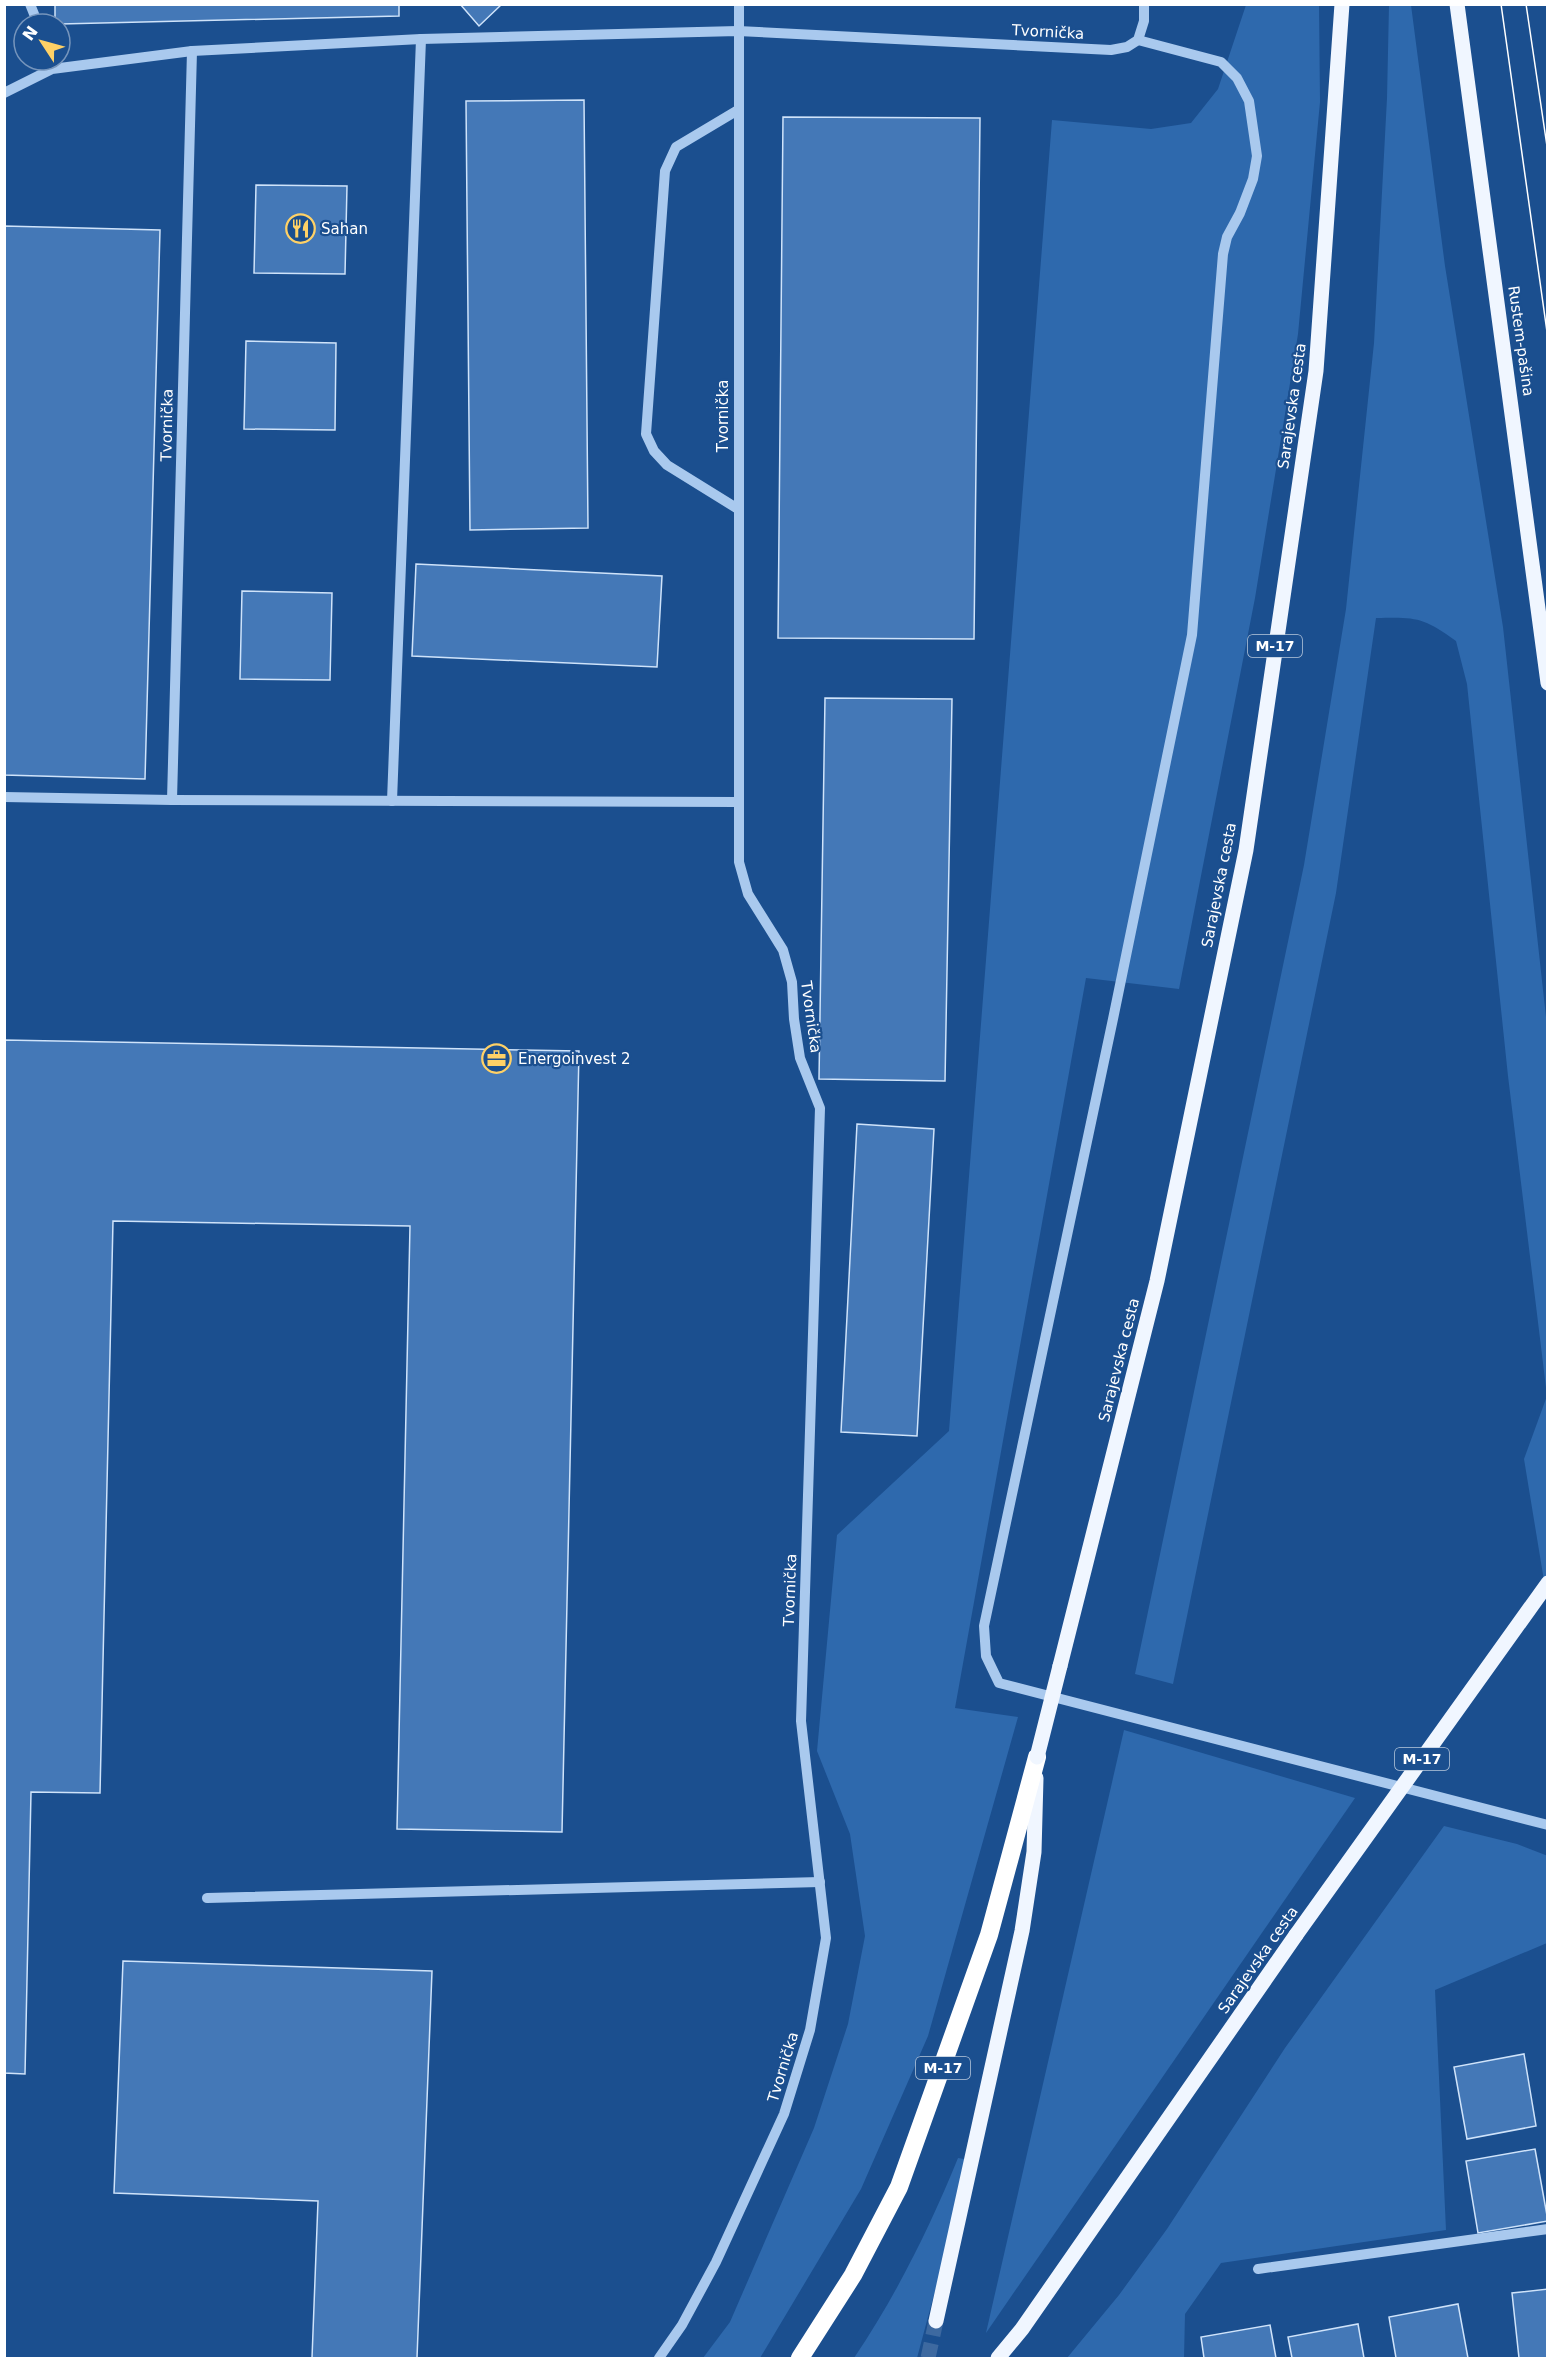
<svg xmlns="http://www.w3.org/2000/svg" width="1552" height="2363" viewBox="0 0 1552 2363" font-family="'DejaVu Sans',sans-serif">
<rect width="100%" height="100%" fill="#1b4f8f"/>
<g fill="#2e69ad">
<polygon points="1246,5 1319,5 1320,102 1298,334 1255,598 1179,989 1086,978 955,1708 1018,1717 928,2036 861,2189 760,2358 703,2358 730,2322 814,2128 848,2024 865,1936 850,1834 817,1751 837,1535 949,1431 1052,120 1151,129 1191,123 1218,89"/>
<path d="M1389 5H1411L1445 266 1503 627 1547 1026V1599L1524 1459 1547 1396 1508 1076 1467 684 1456 641C1423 617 1416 617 1376 618L1336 893 1173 1684 1135 1674 1304 865 1346 609 1374 343 1387 98Z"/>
<polygon points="1124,1730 1355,1798 986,2333"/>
<polygon points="1444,1826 1517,1844 1548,1856 1547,1943 1435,1990 1446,2230 1221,2263 1185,2314 1184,2358 1067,2358 1119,2295 1167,2229 1285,2048"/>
<path d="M958 2158 970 2160 917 2358H854C896 2296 930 2227 958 2158Z"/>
</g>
<g fill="#4478b7" stroke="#cfe3fa" stroke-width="1.5">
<polygon points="55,4 399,4 399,16 60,24 55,24"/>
<polygon points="460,4 502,4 479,26"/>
<polygon points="584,100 588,528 470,530 466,101"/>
<polygon points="783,117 980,118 974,639 778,638"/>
<polygon points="256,185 347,186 345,274 254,273"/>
<polygon points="4,226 160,230 145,779 4,775"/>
<polygon points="246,341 336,343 335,430 244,429"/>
<polygon points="416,564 662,576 657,667 412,656"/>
<polygon points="242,591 332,593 330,680 240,679"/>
<polygon points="825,698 952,699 945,1081 819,1079"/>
<polygon points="4,1040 579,1051 562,1832 397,1829 410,1226 113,1221 100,1793 31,1792 25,2074 4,2073"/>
<polygon points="857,1124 934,1129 917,1436 841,1432"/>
<polygon points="123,1961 432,1971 417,2358 312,2358 318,2201 114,2193"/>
<polygon points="1524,2054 1536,2126 1467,2139 1454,2067"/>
<polygon points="1535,2149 1548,2221 1478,2233 1466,2161"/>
<polygon points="1548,2289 1548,2358 1519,2358 1512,2293"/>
<polygon points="1458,2304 1468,2358 1396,2358 1389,2317"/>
<polygon points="1358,2324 1364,2358 1292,2358 1288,2337"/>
<polygon points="1270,2325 1276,2358 1204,2358 1201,2337"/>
</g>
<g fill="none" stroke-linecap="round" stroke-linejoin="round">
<polyline stroke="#3d69a0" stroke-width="15" stroke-dasharray="15 8" stroke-linecap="butt" points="928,2358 936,2321"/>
<g stroke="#a9c9ee" stroke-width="10">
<polyline points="30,4 38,24"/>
<polyline points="1138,40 1221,62 1237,78 1249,101 1257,156 1253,179 1240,213 1227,237 1223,254 1192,635 1113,1019 984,1626 986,1656 999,1683 1548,1825"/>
<polyline points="4,93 52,69 192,51 421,39 738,31 1111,50 1127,47 1138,40 1144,21 1144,4"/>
<polyline points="738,509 667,465 654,451 646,434 665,171 676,147 738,110"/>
<polyline points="4,797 172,800 738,802"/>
<polyline points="172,800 192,51"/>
<polyline points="392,801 421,39"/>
<polyline points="207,1898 820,1882"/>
<polyline points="1258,2269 1548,2229"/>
<polyline points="659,2358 682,2325 716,2262 784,2114 810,2030 826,1938 801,1721 820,1108 800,1058 794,1019 792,982 783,950 748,894 739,862 739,4"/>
</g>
<g stroke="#f0f6ff" stroke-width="15">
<polyline points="1457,4 1548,683"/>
<polyline points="1060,1666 1157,1281 1246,850 1316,371 1342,4"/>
<polyline points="936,2321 1022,1931 1034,1852 1036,1778"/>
<polyline points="998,2358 1022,2329 1296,1935"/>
</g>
<polyline stroke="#fff" stroke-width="18" points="800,2358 853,2275 899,2187 989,1935 1037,1757"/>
<g stroke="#fff" stroke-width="1.5">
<polyline points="1501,4 1548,339"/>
<polyline points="1526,4 1548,153"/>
</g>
<g stroke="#f0f6ff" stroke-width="15">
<polyline points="1037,1757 1060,1666"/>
<polyline points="1296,1935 1548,1583"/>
</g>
</g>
<defs>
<symbol id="restaurant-ring" viewBox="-11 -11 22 22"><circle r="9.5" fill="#1b4f8f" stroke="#ffd166" stroke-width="1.5"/><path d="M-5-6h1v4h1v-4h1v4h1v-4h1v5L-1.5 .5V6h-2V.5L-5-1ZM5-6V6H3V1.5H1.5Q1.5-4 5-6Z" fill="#ffd166"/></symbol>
<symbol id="office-ring" viewBox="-11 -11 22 22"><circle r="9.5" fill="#1b4f8f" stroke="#ffd166" stroke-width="1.5"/><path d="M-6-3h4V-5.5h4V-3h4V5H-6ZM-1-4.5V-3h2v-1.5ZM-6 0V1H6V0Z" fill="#ffd166"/></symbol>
</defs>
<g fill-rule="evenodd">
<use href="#restaurant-ring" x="284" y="212" width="33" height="33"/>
<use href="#office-ring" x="480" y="1042" width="33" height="33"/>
</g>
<g text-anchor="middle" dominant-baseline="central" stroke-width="4.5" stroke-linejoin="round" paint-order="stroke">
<g fill="#1b4f8f" stroke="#bbcadd" stroke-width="1.5">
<rect x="1248" y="635" width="54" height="22" rx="4.5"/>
<rect x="1395" y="1748" width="54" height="22" rx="4.5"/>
<rect x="916" y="2057" width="54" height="22" rx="4.5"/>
</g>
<g font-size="14" font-weight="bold" fill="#fff">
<text x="1275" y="646">M-17</text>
<text x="1422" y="1759">M-17</text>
<text x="943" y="2068">M-17</text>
</g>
<g font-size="15" fill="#fff" stroke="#1b4f8f">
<text transform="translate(1048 32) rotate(3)">Tvornička</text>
<text transform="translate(1521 341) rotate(82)">Rustem-pašina</text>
<text transform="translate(1292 406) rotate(-82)">Sarajevska cesta</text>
<text transform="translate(723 416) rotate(-90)">Tvornička</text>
<text transform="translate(167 425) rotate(-89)">Tvornička</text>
<text transform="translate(1219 885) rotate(-79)">Sarajevska cesta</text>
<text transform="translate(811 1017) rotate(82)">Tvornička</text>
<text transform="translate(1119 1360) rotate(-76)">Sarajevska cesta</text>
<text transform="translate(790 1590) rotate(-88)">Tvornička</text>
<text transform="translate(1258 1960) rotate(-55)">Sarajevska cesta</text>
<text transform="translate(783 2067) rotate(-73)">Tvornička</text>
</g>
<g font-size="15" fill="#fff" stroke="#1b4f8f" text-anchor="start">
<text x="321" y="229">Sahan</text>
<text x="518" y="1059">Energoinvest 2</text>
</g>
</g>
<rect width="1552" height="2363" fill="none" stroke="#ffffff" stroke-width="12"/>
<g transform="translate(42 42) rotate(306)"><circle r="28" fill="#1b4f8f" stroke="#7695bc" stroke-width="1.5"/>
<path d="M0-4.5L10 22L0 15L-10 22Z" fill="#ffd166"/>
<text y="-9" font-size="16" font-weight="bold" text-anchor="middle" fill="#ffffff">N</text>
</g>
</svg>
